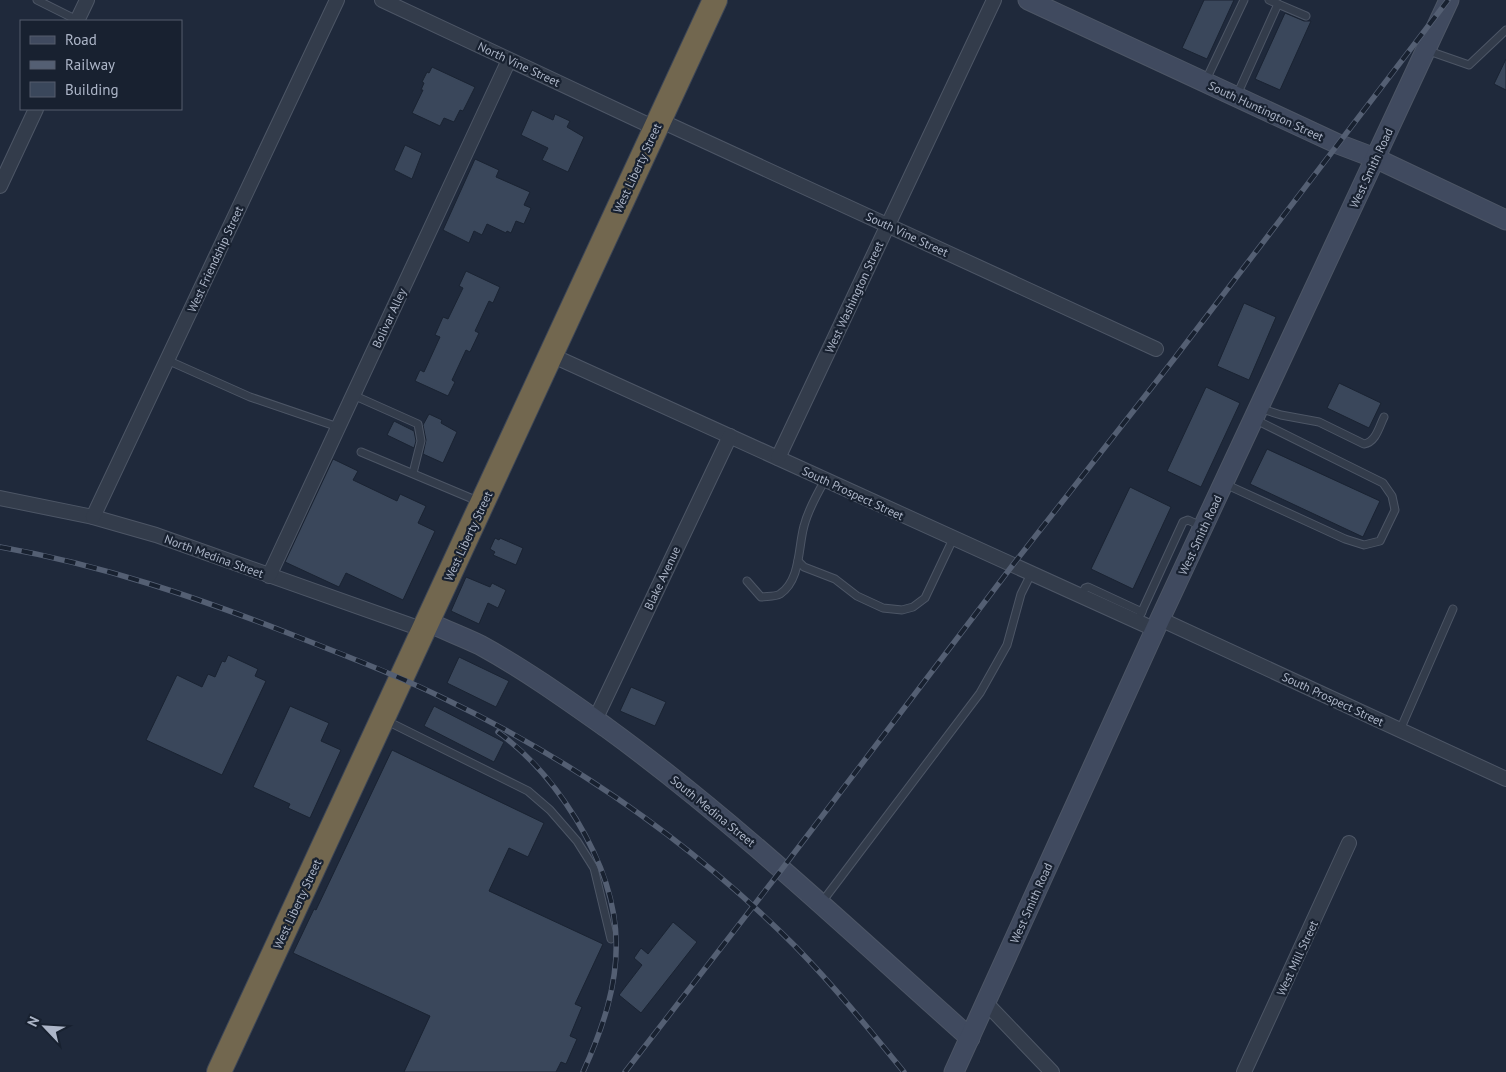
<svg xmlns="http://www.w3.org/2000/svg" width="1506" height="1072" viewBox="0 0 1506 1072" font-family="'PT Sans',sans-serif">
<rect width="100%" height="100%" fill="#1f293b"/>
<g fill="#3a475b" stroke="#1a2332">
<polygon points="1204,0 1234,0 1207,59 1182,48"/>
<polygon points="1285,13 1304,21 1311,21 1280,90 1255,79"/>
<polygon points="1506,59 1506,90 1494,84"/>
<polygon points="432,67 475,87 463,111 460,110 454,122 444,118 440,126 412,113 423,90 421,90 424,83 422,82 427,72 429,73"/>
<polygon points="532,110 553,120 555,114 570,121 567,127 584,137 568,172 542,160 548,148 521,135"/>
<polygon points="405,145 422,153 412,179 394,170"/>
<polygon points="475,159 499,170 496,177 530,192 524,205 531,208 524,224 516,221 511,233 507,231 506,233 487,224 482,235 474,231 469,243 443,230"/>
<polygon points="466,271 500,287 493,303 489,301 475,331 479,333 470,352 466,350 452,380 455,382 448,396 415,381 420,370 424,372 440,337 435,335 443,317 448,319 463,288 459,286"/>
<polygon points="1244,303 1276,317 1249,380 1217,366"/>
<polygon points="1339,383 1381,403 1369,428 1327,408"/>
<polygon points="1206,387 1240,403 1201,487 1167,471"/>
<polygon points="429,414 442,420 441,423 457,432 443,463 423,454 426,440 423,425"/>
<polygon points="394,421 414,431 416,441 414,448 387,435"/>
<polygon points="1267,449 1380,501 1363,537 1250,484"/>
<polygon points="333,459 358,471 353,480 397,501 400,494 426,506 418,523 435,531 403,600 346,573 339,587 285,562"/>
<polygon points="1130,487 1171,507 1133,589 1091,569"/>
<polygon points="495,538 499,540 500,538 523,548 516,565 493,555 495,552 490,549"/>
<polygon points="466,577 490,587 492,583 506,590 498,608 488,603 479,624 451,611"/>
<polygon points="228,655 258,669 255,676 266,681 222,775 146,740 177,675 202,687 208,674 215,677 222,661 225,662"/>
<polygon points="459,657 509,681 496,707 447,683"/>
<polygon points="631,687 666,702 655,726 620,711"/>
<polygon points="290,706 329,723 321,741 341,750 310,818 288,808 290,804 253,787"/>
<polygon points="434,706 504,742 494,762 424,726"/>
<polygon points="392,750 544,823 528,857 509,848 489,891 603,944 575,1004 582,1007 570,1036 577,1039 566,1064 561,1062 556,1072 404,1072 430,1016 293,953 314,909 316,910"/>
<polygon points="673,922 697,942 641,1013 619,995 642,965 634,958 641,948 648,954"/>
</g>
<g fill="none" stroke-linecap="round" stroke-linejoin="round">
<defs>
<g id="lane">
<polyline points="37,0 77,20"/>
<polyline points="1278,4 1306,16"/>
<polyline points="1426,50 1469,65 1506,30"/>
<polyline points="1205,82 1244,0"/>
<polyline points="1237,95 1278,4 1269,0"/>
<polyline points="167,360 250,397 338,427"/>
<polyline points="353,395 418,424 421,441 413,473"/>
<path d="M1259 408 1281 415 1319 422 1364 444C1376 442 1379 427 1384 417"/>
<polyline points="361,452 480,502"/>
<polyline points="1225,484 1345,539 1364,545 1380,541 1395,510 1392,496 1383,483 1254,419"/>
<polyline points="798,561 804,567 835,579 857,596 883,608 902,610 913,607 925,598 953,539"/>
<path d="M747 581 761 597C766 596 775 597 780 594 801 580 798 547 804 526 808 510 817 494 825 480"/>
<polyline points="1081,597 1085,588 1088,587 1142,612"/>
<polyline points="1137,622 1183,522 1188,520 1203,527"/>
<polyline points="385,720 528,791 550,810 577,841 594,868 611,939"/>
<polyline points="1400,730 1453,609"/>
<polyline points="822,902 980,693 1007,645 1021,594 1031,574"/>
</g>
<g id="street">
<polyline points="382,0 655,128"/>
<polyline points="77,21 87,0"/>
<polyline points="659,120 1156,349"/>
<polyline points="0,186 36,109"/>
<polyline points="551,355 1156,630"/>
<polyline points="778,458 994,0"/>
<polyline points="0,498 93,517 156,535 424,630"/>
<polyline points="93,517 337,0"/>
<polyline points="269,576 509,60"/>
<polyline points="1160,619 1506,779"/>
<polyline points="595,720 730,436"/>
<polyline points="986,1003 1052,1072"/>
<polyline points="1244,1072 1349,843"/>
</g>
<g id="secondary">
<polyline points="1028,0 1338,144 1375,158 1506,220"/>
<path d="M428 622C445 630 463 637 480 645 524 669 566 699 607 728 736 822 851 932 970 1038"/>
<polyline points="954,1072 1160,619 1449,0"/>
</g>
<polyline id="highway" points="219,1072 715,0"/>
</defs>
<use href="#lane" stroke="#4d5666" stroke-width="9"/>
<use href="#street" stroke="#4d5666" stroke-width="16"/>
<use href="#secondary" stroke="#4d5666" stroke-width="21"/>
<use href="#highway" stroke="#3d4656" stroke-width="26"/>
<use href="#lane" stroke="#333c4b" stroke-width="7"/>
<use href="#street" stroke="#333c4b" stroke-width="14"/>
<use href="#secondary" stroke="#404a5f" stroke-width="19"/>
<use href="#highway" stroke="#72674f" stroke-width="24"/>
<defs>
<g id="rail">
<path d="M0 547C102 565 196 597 293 635 343 655 393 673 441 697 573 760 692 843 795 946 834 986 869 1029 904 1072"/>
<path d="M498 732C531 756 555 785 576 819 631 910 626 978 583 1072"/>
<polyline points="625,1072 782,869 1012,566 1174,359 1448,0"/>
</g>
</defs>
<use href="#rail" stroke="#545f73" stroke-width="5.5"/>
<use href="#rail" stroke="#182130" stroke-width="4" stroke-dasharray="11" stroke-linecap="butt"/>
</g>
<g text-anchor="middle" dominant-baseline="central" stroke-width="4.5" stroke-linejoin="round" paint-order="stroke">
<g font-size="12" fill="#adb6c8" stroke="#182130">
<text transform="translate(519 64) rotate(25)">North Vine Street</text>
<text transform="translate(1266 111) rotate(25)">South Huntington Street</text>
<text transform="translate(637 168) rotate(-65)">West Liberty Street</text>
<text transform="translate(1371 168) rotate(-65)">West Smith Road</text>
<text transform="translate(907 234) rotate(25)">South Vine Street</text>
<text transform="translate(215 259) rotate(-65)">West Friendship Street</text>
<text transform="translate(854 297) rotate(-65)">West Washington Street</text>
<text transform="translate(389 318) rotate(-65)">Bolivar Alley</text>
<text transform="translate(853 493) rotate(25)">South Prospect Street</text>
<text transform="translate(1200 535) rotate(-65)">West Smith Road</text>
<text transform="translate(468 536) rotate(-65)">West Liberty Street</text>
<text transform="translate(214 556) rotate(20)">North Medina Street</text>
<text transform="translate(662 578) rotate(-65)">Blake Avenue</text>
<text transform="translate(1333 699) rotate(25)">South Prospect Street</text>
<text transform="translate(713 811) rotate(39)">South Medina Street</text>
<text transform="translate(1031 903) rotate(-66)">West Smith Road</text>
<text transform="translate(297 904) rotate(-65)">West Liberty Street</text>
<text transform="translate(1297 958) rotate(-65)">West Mill Street</text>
</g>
</g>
<rect x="20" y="20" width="162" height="90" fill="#182130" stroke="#545d6d"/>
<rect x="30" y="36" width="25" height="8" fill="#404a5f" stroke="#545d6d"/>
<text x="65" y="45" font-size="15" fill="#adb6c8">Road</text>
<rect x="30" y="61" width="25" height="8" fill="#545f73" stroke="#545d6d"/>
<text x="65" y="70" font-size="15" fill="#adb6c8">Railway</text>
<rect x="30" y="82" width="25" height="15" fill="#3a475b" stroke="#545d6d"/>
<text x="65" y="95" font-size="15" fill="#adb6c8">Building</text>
<g transform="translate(45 1027) rotate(295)" stroke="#182130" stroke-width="4" paint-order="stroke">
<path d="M0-4L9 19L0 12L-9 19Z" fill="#adb6c8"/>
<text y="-8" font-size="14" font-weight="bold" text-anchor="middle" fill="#adb6c8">N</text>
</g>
</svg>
